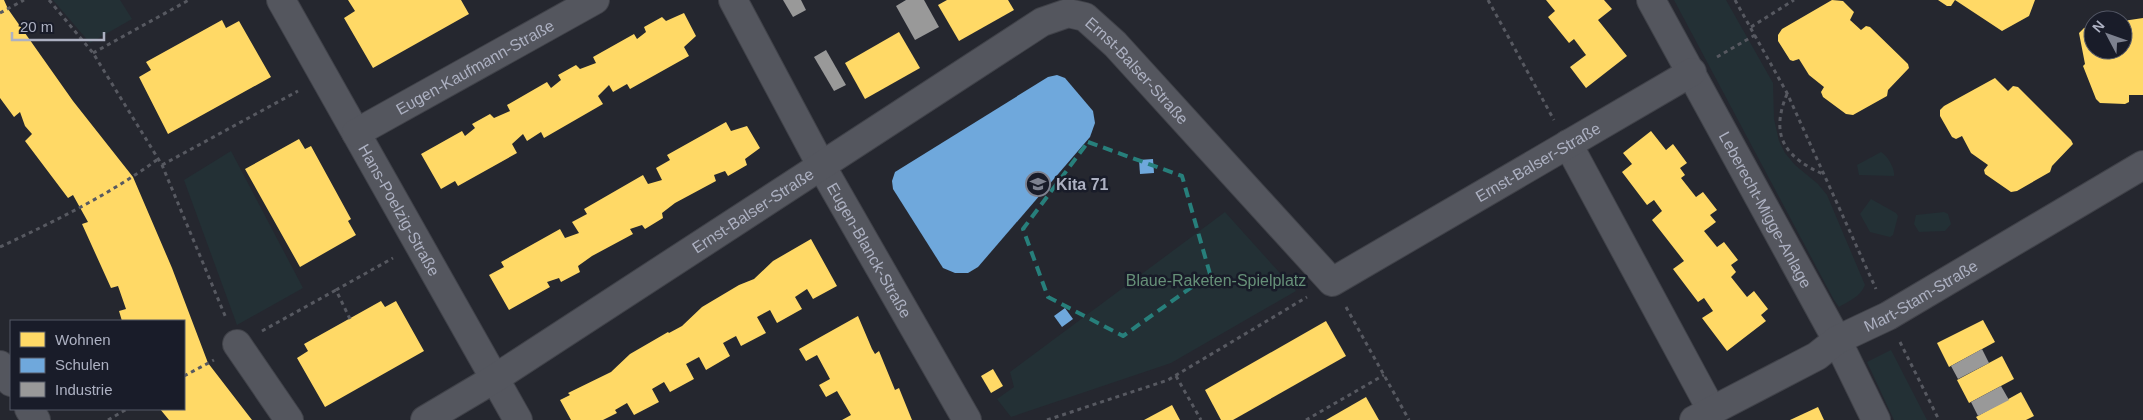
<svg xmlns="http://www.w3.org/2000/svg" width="2143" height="420" viewBox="0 0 2143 420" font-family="Arial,sans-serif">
<rect width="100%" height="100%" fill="#25272f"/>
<g fill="#233035">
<polygon points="53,0 120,0 132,19 90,43"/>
<path d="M1674 0H1726L1773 83 1774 119 1779 141 1785 153 1795 165 1818 184 1827 195 1865 285C1860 297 1849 301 1839 307L1834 300Z"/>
<polygon points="231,151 303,288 237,325 184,180"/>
<path d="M1881 152C1888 156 1895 169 1894 176L1859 175 1857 165Z"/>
<polygon points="1871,199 1896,213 1898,216 1893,235 1890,237 1870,232 1860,214"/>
<polygon points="1225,212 1296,291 1171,363 1011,417 997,399 1014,387 1010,372"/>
<polygon points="1944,212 1948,214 1951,224 1945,231 1919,232 1914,224 1916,215"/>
<polygon points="1891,350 1927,420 1894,420 1867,362"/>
</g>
<g fill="#ffd966">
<polygon points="0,0 4,0 8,9 73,101 133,177 172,268 208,363 252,420 169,420 160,409 184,409 184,321 122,321 119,311 126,309 118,286 111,288 82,224 88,222 73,195 68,198 25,141 32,134 25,126 20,112 14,117 0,98"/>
<polygon points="348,0 461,0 469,14 373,68 344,18 355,11"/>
<polygon points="947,0 1008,0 1014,10 959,41 938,5"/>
<polygon points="1546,0 1604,0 1612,9 1598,20 1627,56 1586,88 1570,67 1586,55 1574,39 1569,43 1548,17 1555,11"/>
<polygon points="1832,0 1843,1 1854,12 1850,20 1861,30 1866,26 1870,27 1908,64 1909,68 1888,90 1887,96 1853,115 1846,114 1823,97 1821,92 1824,87 1809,75 1799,59 1793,61 1790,60 1778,41 1778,35 1782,29"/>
<polygon points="1938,0 2035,0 2029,16 2002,31 1955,0 1951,6 1947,6"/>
<polygon points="684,13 696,36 684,47 689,56 630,89 627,84 613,92 609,85 598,96 603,104 544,138 541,132 527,141 523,134 512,144 517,153 458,186 455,181 441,189 421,154 462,131 465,136 475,128 472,124 490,114 494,118 510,111 507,105 547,82 551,88 561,80 558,75 576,65 580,69 596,63 593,57 634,34 637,39 646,32 644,27 662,17 666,21"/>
<polygon points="2143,18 2143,95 2129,95 2129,102 2125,104 2100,103 2096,99 2083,66 2085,64 2079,33 2084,28 2093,26 2093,50 2123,50 2123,21"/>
<polygon points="222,20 226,28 239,21 271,77 168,134 139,77 151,70 146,62"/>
<polygon points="899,32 920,68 865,99 845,63"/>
<polygon points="1995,78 2008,91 2013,86 2018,87 2071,140 2073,144 2052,166 2050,172 2017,191 2011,192 1985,174 1984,170 1988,165 1971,153 1962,136 1956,139 1952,137 1940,116 1940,110 1944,106"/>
<polygon points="726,122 731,131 747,126 760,148 745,159 747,165 728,176 725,171 714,175 716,181 675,203 662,213 663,218 645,229 642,225 630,229 633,234 592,256 578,266 580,272 561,282 559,278 547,282 550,287 509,310 489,275 504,267 501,262 560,229 565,238 579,233 572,222 587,214 584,209 643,175 648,184 662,180 656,168 670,160 667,155"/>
<polygon points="1651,131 1666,150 1673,144 1687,163 1680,168 1685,175 1681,178 1696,197 1703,192 1717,210 1710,215 1716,222 1704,231 1717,247 1724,242 1738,260 1731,265 1736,272 1731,277 1747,297 1754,291 1768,309 1761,315 1766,321 1727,351 1702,318 1713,311 1704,298 1698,302 1673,269 1684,261 1652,220 1662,211 1654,200 1647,205 1622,172 1632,164 1623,153"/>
<polygon points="299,139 305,149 311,146 351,219 348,221 356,235 300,267 245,169"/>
<polygon points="811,239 837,286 813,299 807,289 795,297 802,309 777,323 770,310 757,317 766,333 741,346 736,336 723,343 730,356 706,370 699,357 686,364 694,379 670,392 664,382 652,389 659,402 634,415 627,403 615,410 617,413 603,420 571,420 560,400 570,395 568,393 611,372 630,354 668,332 669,333 682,326 702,307 739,285 754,279 773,261"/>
<polygon points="381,301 385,307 396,301 424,351 325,407 297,358 308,351 304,344"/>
<polygon points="858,316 872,349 875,354 879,351 895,390 899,388 912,420 842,420 851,415 837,391 826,397 819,385 830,379 817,355 806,361 799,349"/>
<polygon points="1983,320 1995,342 1949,367 1937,343"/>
<polygon points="1326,321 1346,356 1233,420 1221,420 1205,390"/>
<polygon points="2002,356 2014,379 1969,403 1957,380"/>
<polygon points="993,369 1003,386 991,393 981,376"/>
<polygon points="2021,392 2034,416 2026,420 1978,420 1976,417"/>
<polygon points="1366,397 1379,420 1326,420"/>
<polygon points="1172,405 1180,420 1144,420"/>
<polygon points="1818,407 1824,420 1790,420"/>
</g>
<g fill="#6fa8dc">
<polygon points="1057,75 1065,78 1093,111 1095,123 1090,137 978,267 968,273 955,273 943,268 893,189 892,181 895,172 1048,77"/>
<polygon points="1153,159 1154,173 1140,174 1139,160"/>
<polygon points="1065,308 1073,319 1062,327 1054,316"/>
</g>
<g fill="#999">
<polygon points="783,0 801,0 806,10 793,17"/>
<polygon points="906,0 924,0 939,27 915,40 896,6"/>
<polygon points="826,50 846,85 834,91 814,57"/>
<polygon points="1982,349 1989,363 1958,379 1951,366"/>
<polygon points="2001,386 2009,400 1978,416 1971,402"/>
</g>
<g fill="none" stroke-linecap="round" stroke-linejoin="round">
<defs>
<g id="minor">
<path id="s1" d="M281 0 518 420"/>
<path id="s2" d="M733 0 822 167 967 420"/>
<path id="s3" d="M1651 0 1837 340 1876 420"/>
<path id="s4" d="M356 133 595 0"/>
<polyline points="1568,144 1712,411"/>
<polyline points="237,344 289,420"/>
<polyline points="0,365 11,382"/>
<polyline points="29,409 36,420"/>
<path id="s5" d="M425 420 494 379 1042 22 1068 13 1085 17 1115 44 1332 282 1692 72"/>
<path id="s6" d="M1694 420 1817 356 1837 340 1888 316 2143 165"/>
</g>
</defs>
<use href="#minor" stroke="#404249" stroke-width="30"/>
<g stroke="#575961" stroke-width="3" stroke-dasharray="4 4" stroke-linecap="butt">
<polyline points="49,0 93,53 162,165 226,318"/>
<polyline points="1488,0 1554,120"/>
<polyline points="1735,0 1787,93 1876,289"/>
<polyline points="0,13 24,0"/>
<polyline points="1751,27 1794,0"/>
<polyline points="93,53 189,0"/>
<polyline points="1717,57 1755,35"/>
<path d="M1787 94C1769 137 1786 158 1825 175"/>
<polyline points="162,165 298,91"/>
<path d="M0 247C55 221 109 195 158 159"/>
<polyline points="1346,307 1409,420"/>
<polyline points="350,319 336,290 393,258"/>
<polyline points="262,331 336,290"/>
<polyline points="1900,342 1939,420"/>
<polyline points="184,376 214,360"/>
<polyline points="1176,376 1201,420"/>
<polyline points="108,420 127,409"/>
<polyline points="1047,420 1168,380 1307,297"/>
<polyline points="1306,420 1384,375"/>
</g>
<use href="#minor" stroke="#54565e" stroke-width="28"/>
</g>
<path fill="none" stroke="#277f7b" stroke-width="4" stroke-dasharray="10 6" stroke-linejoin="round" d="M1088 142 1182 176 1210 274 1123 336 1048 297 1023 229Z"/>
<defs>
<symbol id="school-ring" viewBox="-11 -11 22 22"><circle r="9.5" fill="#191c29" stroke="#7d818f" stroke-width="1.5"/><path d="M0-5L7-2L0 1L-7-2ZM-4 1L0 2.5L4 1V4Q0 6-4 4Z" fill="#7d818f"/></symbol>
</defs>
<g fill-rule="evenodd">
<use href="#school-ring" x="1024" y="170" width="28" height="28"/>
</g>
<g text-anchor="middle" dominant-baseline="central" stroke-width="5" stroke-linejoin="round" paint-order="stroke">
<g font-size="16" fill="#adb1c2" stroke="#191c29">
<text stroke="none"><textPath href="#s4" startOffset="136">Eugen-Kaufmann-Straße</textPath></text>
<text stroke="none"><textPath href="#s5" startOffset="854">Ernst-Balser-Straße</textPath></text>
<text stroke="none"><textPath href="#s5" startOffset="1380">Ernst-Balser-Straße</textPath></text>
<text stroke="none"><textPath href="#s3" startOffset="239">Leberecht-Migge-Anlage</textPath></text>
<text stroke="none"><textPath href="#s1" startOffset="241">Hans-Poelzig-Straße</textPath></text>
<text stroke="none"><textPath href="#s5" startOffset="389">Ernst-Balser-Straße</textPath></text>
<text stroke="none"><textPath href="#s2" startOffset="285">Eugen-Blanck-Straße</textPath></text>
<text stroke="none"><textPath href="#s6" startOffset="259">Mart-Stam-Straße</textPath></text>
</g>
<g font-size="16" font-weight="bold" fill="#adb1c2" stroke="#191c29" text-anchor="start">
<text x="1056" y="184">Kita 71</text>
</g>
<g font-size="16" fill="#669078" stroke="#191c29">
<text x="1216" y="280">Blaue-Raketen-Spielplatz</text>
</g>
</g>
<rect x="10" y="320" width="175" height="90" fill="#191c29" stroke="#545866"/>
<rect x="20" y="332" width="25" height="15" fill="#ffd966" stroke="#545866"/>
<text x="55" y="345" font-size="15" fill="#adb1c2">Wohnen</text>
<rect x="20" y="358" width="25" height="15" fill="#6fa8dc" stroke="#545866"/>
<text x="55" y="370" font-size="15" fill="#adb1c2">Schulen</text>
<rect x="20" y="382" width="25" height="15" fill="#999999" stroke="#545866"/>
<text x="55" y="395" font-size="15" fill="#adb1c2">Industrie</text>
<g transform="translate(2108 35) rotate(311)"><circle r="24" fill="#191c29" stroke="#545866"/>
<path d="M0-4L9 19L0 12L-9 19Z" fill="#7d818f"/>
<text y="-8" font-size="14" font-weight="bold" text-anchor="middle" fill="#adb1c2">N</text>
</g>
<path d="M12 32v8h92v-8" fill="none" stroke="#adb1c2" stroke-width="2.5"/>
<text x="20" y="32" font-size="15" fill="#adb1c2" stroke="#191c29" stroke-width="4" paint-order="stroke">20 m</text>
</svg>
